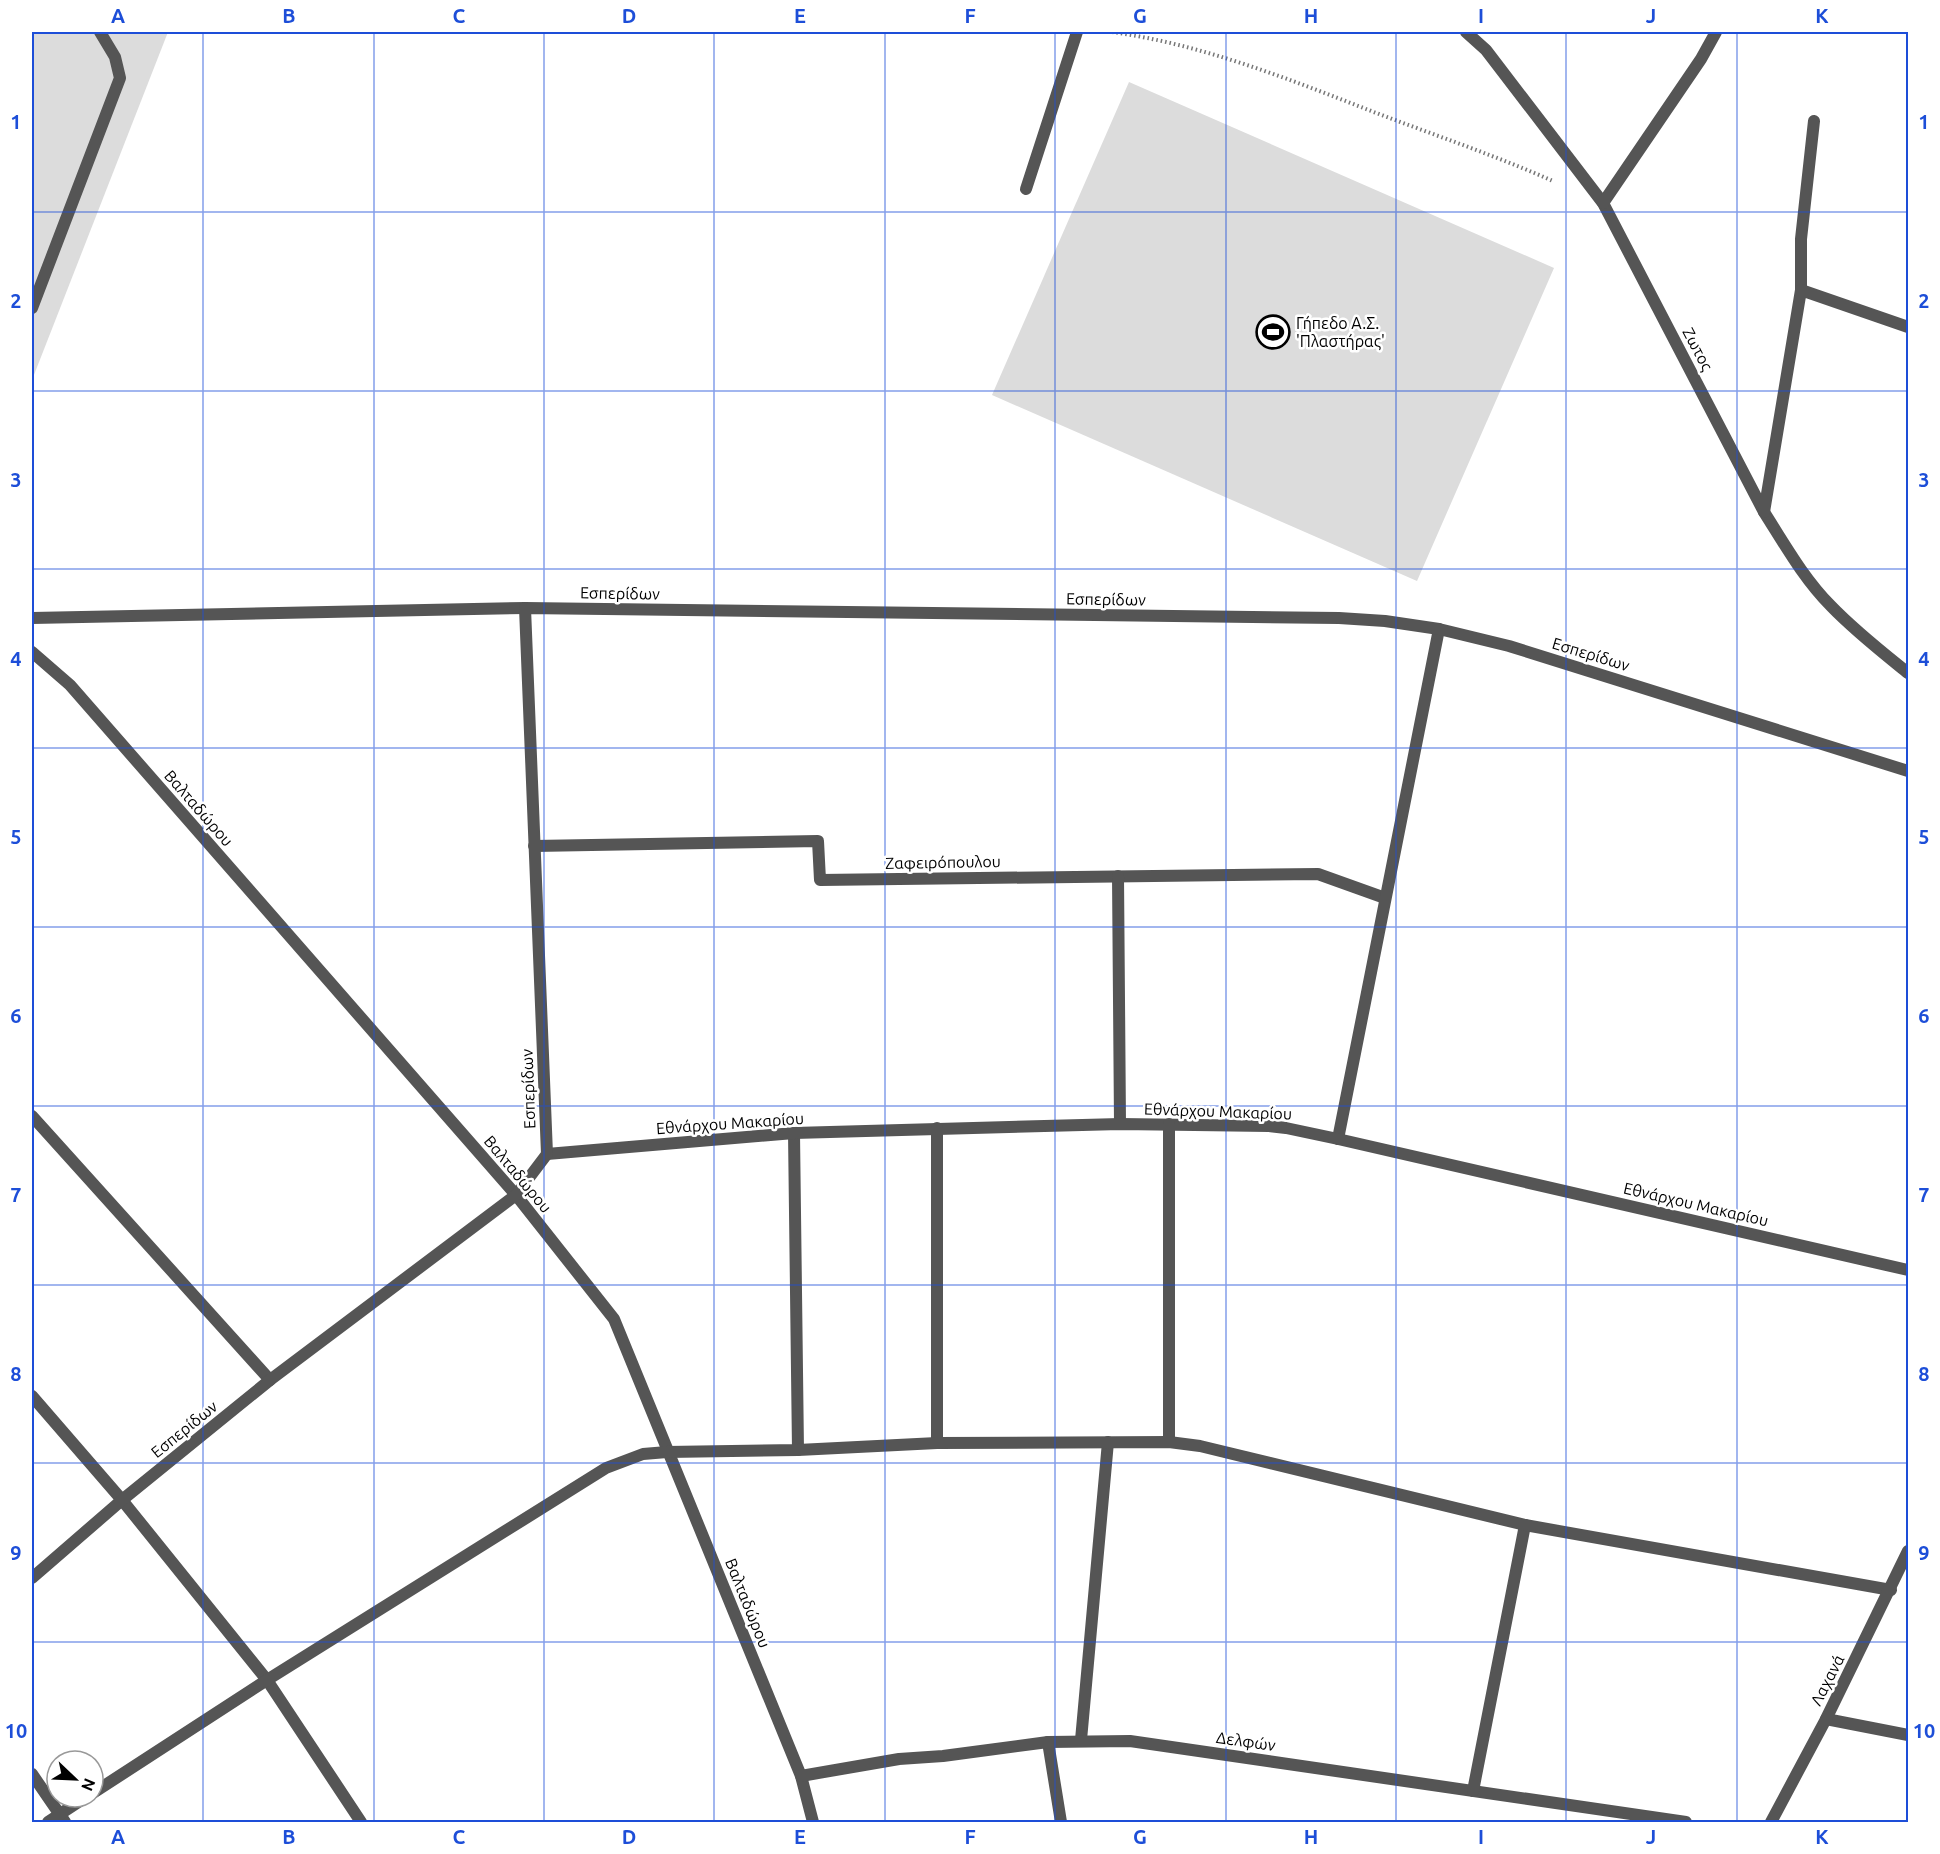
<svg xmlns="http://www.w3.org/2000/svg" width="1940" height="1854" viewBox="0 0 1940 1854" font-family="Ubuntu,sans-serif">
<rect width="100%" height="100%" fill="#fff"/>
<g fill="#dcdcdc">
<polygon points="32,32 168,32 32,380"/>
<polygon points="1129,82 1554,268 1417,581 992,395"/>
</g>
<g fill="none" stroke-linecap="round" stroke-linejoin="round">
<path stroke="#777" stroke-width="4" stroke-dasharray="1.5 3" stroke-linecap="butt" d="M1112 32C1199 44 1284 77 1366 109 1428 133 1492 154 1553 181"/>
<g stroke="#555" stroke-width="12">
<polyline points="1801,290 1801,239 1814,121"/>
<polyline points="32,308 120,78 115,57 100,32"/>
<polyline points="1826,1719 1908,1735"/>
</g>
<g stroke="#555" stroke-width="12">
<path d="M1466 32 1486 50 1603 203 1764 512C1785 545 1804 579 1831 606 1855 631 1882 652 1908 673"/>
<polyline points="1026,189 1077,32"/>
<polyline points="1603,203 1701,59 1716,32"/>
<polyline points="1764,512 1801,290 1908,327"/>
<polyline points="32,618 525,608"/>
<polyline points="32,652 70,685 516,1195 614,1319 801,1776 813,1822"/>
<polyline points="534,846 818,841 820,880 1318,874 1385,898"/>
<polyline points="1118,876 1120,1124"/>
<polyline points="32,1116 270,1380"/>
<polyline points="794,1133 798,1450"/>
<polyline points="1338,1139 1439,629"/>
<polyline points="547,1154 794,1133 1120,1124 1269,1126 1286,1128 1338,1139 1908,1270"/>
<polyline points="32,1396 122,1500 267,1680 361,1822"/>
<polyline points="1169,1442 1169,1124"/>
<polyline points="937,1443 937,1128"/>
<polyline points="32,1578 122,1500 270,1380 516,1195 547,1154 525,608 1339,618 1385,621 1439,629 1509,646 1908,771"/>
<polyline points="1081,1740 1108,1442"/>
<polyline points="1048,1742 1061,1822"/>
<polyline points="32,1774 65,1822"/>
<polyline points="801,1776 899,1759 943,1756 1048,1742 1130,1741 1686,1822"/>
<polyline points="1473,1791 1525,1525"/>
<polyline points="93,1793 267,1680 606,1468 643,1454 667,1452 798,1450 937,1443 1169,1442 1200,1446 1525,1525 1891,1590"/>
<polyline points="48,1822 86,1797"/>
<polyline points="1771,1822 1826,1719 1908,1551"/>
</g>
</g>
<path fill="none" stroke="#1d4ed8" stroke-width="1.5" stroke-opacity="0.55" d="M203 32V1822M374 32V1822M544 32V1822M714 32V1822M885 32V1822M1055 32V1822M1226 32V1822M1396 32V1822M1566 32V1822M1737 32V1822M32 212H1908M32 391H1908M32 569H1908M32 748H1908M32 927H1908M32 1106H1908M32 1285H1908M32 1463H1908M32 1642H1908"/>
<defs>
<symbol id="stadium-ring" viewBox="-11 -11 22 22"><circle r="9.5" fill="#fff" stroke="#000" stroke-width="1.5"/><path d="M0-5a6.5 5 0 1 0 0 10a6.5 5 0 1 0 0-10ZM-3.5-1.8h7v3.6h-7Z" fill="#000"/></symbol>
</defs>
<g fill-rule="evenodd">
<use href="#stadium-ring" x="1254" y="313" width="38" height="38"/>
</g>
<g text-anchor="middle" dominant-baseline="central" stroke-width="5" stroke-linejoin="round" paint-order="stroke">
<g font-size="16" fill="#000" stroke="#fff" text-anchor="start">
<text x="1296" y="323">Γήπεδο Α.Σ.<tspan x="1296" dy="18">'Πλαστήρας'</tspan></text>
</g>
<g font-size="16" fill="#000" stroke="#fff">
<text transform="translate(1698 349) rotate(62)">Ζωτος</text>
<text transform="translate(620 593) rotate(1)">Εσπερίδων</text>
<text transform="translate(1106 599) rotate(1)">Εσπερίδων</text>
<text transform="translate(1591 654) rotate(17)">Εσπερίδων</text>
<text transform="translate(199 808) rotate(49)">Βαλταδώρου</text>
<text transform="translate(943 862) rotate(-1)">Ζαφειρόπουλου</text>
<text transform="translate(528 1089) rotate(-92)">Εσπερίδων</text>
<text transform="translate(1218 1111) rotate(2)">Εθνάρχου Μακαρίου</text>
<text transform="translate(730 1123) rotate(-4)">Εθνάρχου Μακαρίου</text>
<text transform="translate(518 1174) rotate(50)">Βαλταδώρου</text>
<text transform="translate(1696 1204) rotate(13)">Εθνάρχου Μακαρίου</text>
<text transform="translate(184 1429) rotate(-39)">Εσπερίδων</text>
<text transform="translate(748 1603) rotate(68)">Βαλταδώρου</text>
<text transform="translate(1827 1680) rotate(-63)">Λαχανά</text>
<text transform="translate(1246 1741) rotate(8)">Δελφών</text>
</g>
</g>
<rect width="1940" height="1854" fill="none" stroke="#ffffff" stroke-width="66"/>
<g transform="translate(75 1779) rotate(113)"><circle r="28" fill="#ffffff" stroke="#999999" stroke-width="1.5"/>
<path d="M0-4.5L10 22L0 15L-10 22Z" fill="#000000"/>
<text y="-9" font-size="16" font-weight="bold" text-anchor="middle" fill="#000000">N</text>
</g>
<rect x="33" y="33" width="1874" height="1788" fill="none" stroke="#1d4ed8" stroke-width="2"/>
<g font-size="20" text-anchor="middle" font-weight="bold" fill="#1d4ed8">
<text x="118" y="23">A</text>
<text x="289" y="23">B</text>
<text x="459" y="23">C</text>
<text x="629" y="23">D</text>
<text x="800" y="23">E</text>
<text x="970" y="23">F</text>
<text x="1140" y="23">G</text>
<text x="1311" y="23">H</text>
<text x="1481" y="23">I</text>
<text x="1651" y="23">J</text>
<text x="1822" y="23">K</text>
<text x="16" y="129">1</text>
<text x="1924" y="129">1</text>
<text x="16" y="308">2</text>
<text x="1924" y="308">2</text>
<text x="16" y="487">3</text>
<text x="1924" y="487">3</text>
<text x="16" y="666">4</text>
<text x="1924" y="666">4</text>
<text x="16" y="844">5</text>
<text x="1924" y="844">5</text>
<text x="16" y="1023">6</text>
<text x="1924" y="1023">6</text>
<text x="16" y="1202">7</text>
<text x="1924" y="1202">7</text>
<text x="16" y="1381">8</text>
<text x="1924" y="1381">8</text>
<text x="16" y="1560">9</text>
<text x="1924" y="1560">9</text>
<text x="16" y="1738">10</text>
<text x="1924" y="1738">10</text>
<text x="118" y="1844">A</text>
<text x="289" y="1844">B</text>
<text x="459" y="1844">C</text>
<text x="629" y="1844">D</text>
<text x="800" y="1844">E</text>
<text x="970" y="1844">F</text>
<text x="1140" y="1844">G</text>
<text x="1311" y="1844">H</text>
<text x="1481" y="1844">I</text>
<text x="1651" y="1844">J</text>
<text x="1822" y="1844">K</text>
</g>
</svg>
